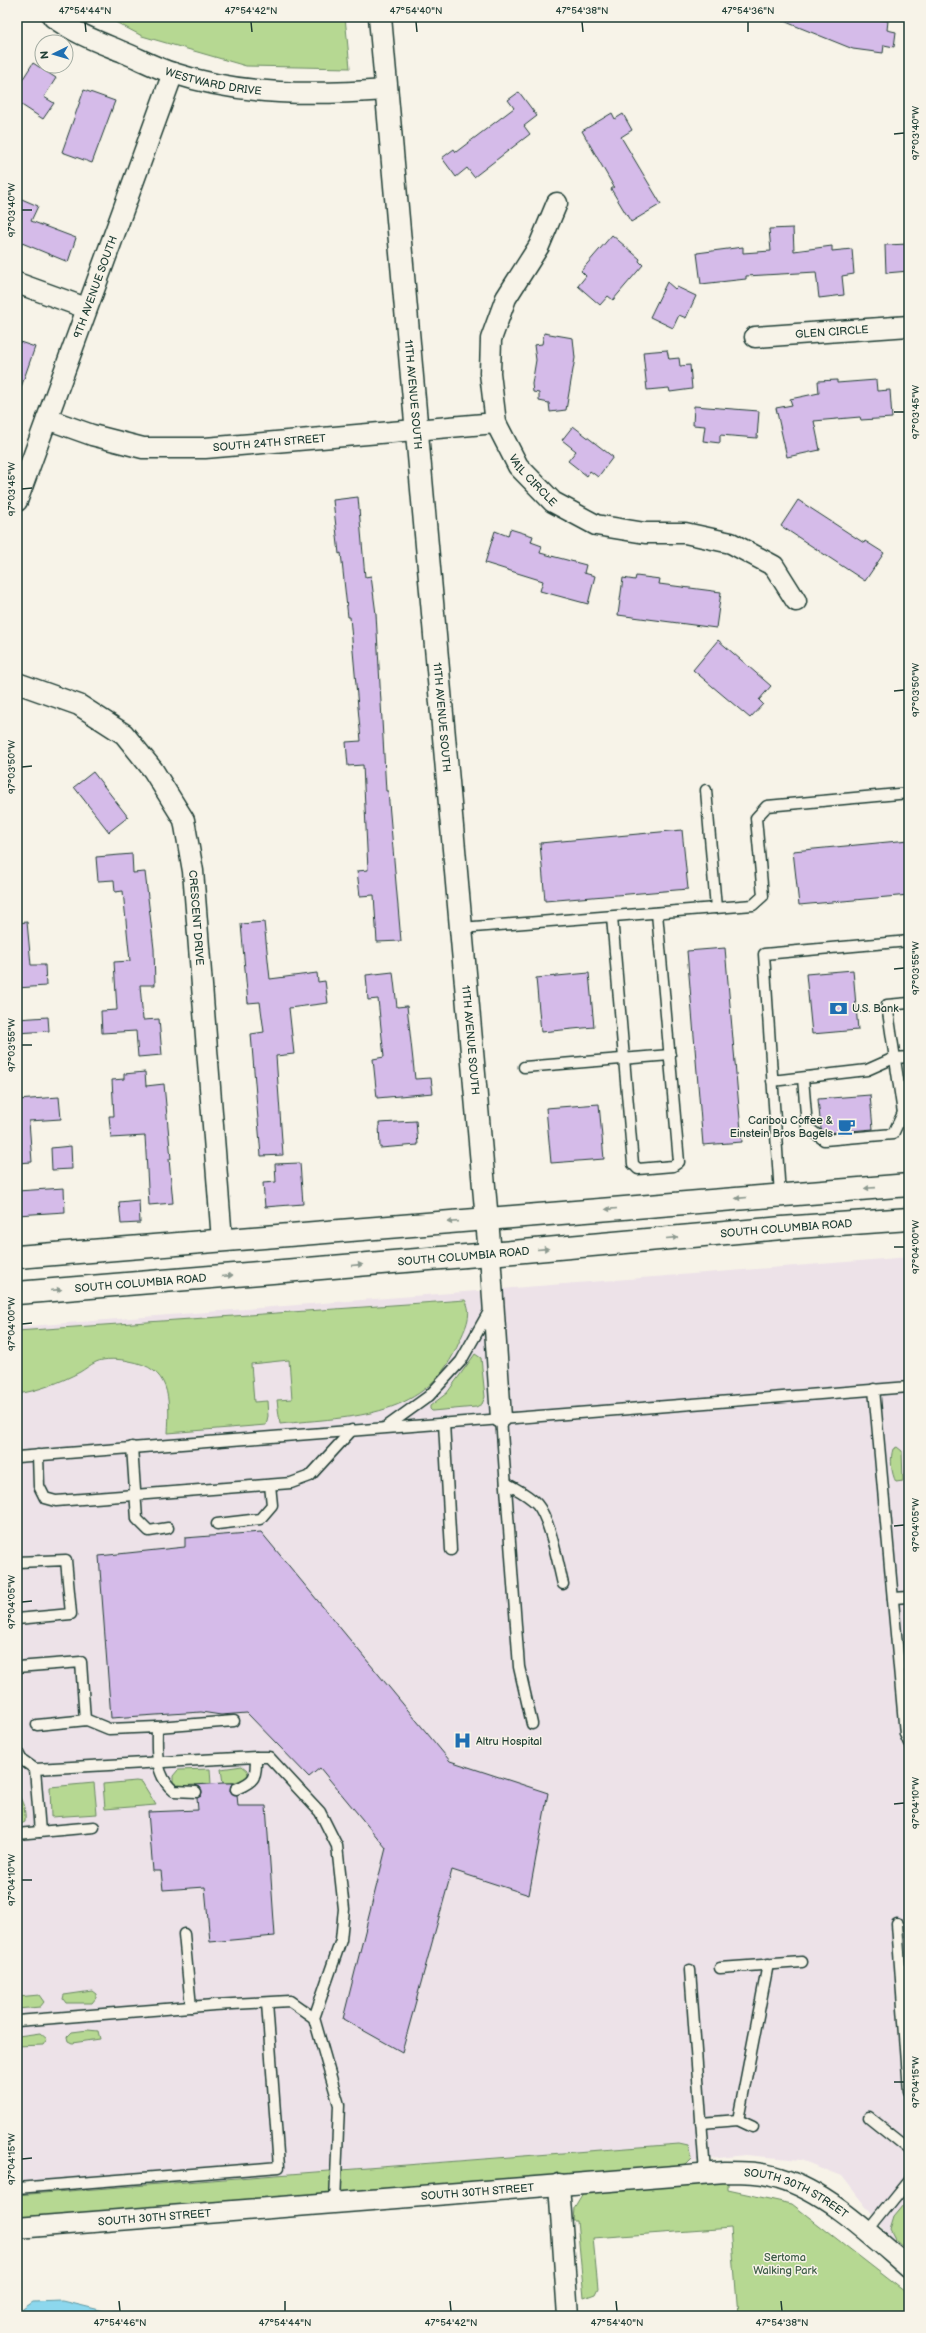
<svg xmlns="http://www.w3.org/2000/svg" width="926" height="2333" viewBox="0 0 926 2333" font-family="'Balsamiq Sans',sans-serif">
<rect width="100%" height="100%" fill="#f7f3e8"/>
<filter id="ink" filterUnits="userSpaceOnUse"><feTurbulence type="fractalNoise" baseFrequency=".025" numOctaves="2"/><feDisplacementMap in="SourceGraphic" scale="8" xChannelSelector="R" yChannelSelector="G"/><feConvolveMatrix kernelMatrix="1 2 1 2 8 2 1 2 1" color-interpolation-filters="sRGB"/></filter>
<g filter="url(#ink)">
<polygon fill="#ede2e8" points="909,1257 909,2252 887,2234 842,2176 801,2160 745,2155 17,2238 17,1327"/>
<g fill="#b6d892" stroke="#6a8a63">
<polygon points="106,17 345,17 350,68 246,66 142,36"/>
<path d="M465 1300C473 1313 466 1327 460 1340 428 1420 353 1416 280 1424L277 1400 292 1399 289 1360 251 1364 254 1402 267 1401 268 1416 266 1425 168 1433C170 1398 171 1368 129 1361 120 1359 104 1358 96 1362 90 1365 85 1369 80 1372 61 1382 38 1391 17 1394V1331Z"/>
<polygon points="475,1354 481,1358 485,1397 482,1404 476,1407 432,1411 430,1409 430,1406 447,1393"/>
<path d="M897 1447 902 1451 903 1481 896 1482C891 1473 890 1458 893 1449Z"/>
<path d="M242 1766 247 1770 248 1775C241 1782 233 1783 223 1783L221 1769Z"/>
<polygon points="210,1769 211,1784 178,1786 173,1782 173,1776 178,1770"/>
<polygon points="136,1781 142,1782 156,1805 105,1809 103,1784"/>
<polygon points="94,1783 97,1814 51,1817 50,1787"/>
<path d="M17 1792C23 1802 26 1810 25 1822L17 1826Z"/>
<polygon points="92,1991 96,1994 96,1998 92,2003 66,2003 63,1999 64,1995"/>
<polygon points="39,1995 44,2002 40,2007 17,2009 17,1997"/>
<polygon points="88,2030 98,2031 100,2039 72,2043 68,2041 67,2037 72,2032"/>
<polygon points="40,2033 47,2039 43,2045 17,2046 18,2036"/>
<polygon points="679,2144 688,2146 691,2158 685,2164 674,2167 17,2221 17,2195"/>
<polygon points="728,2181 728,2190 792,2204 909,2295 909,2316 738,2316 731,2228 593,2238 598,2288 595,2294 584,2298 577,2221 573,2221 574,2208 583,2193"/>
<polygon points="909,2198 909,2252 895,2239 890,2229 894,2216"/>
</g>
<polygon fill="#8cd7ed" stroke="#6099a3" points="63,2301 112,2313 118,2316 17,2316 17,2313 33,2302"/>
<g fill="#d5bbe9" stroke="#1f3d34">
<polygon points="866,17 888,21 887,30 896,32 894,47 884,45 883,53 853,49 776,18"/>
<polygon points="33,63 56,78 44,97 54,103 43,119 17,102 17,88"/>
<polygon points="84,90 115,101 92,163 62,152"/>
<polygon points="519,92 537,116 524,126 530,134 474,177 467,168 456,177 442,158 454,149 456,152 514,108 508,100"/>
<polygon points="612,113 615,119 623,114 632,130 621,137 661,204 631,222 611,189 614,187 582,131"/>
<polygon points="17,197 38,206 31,221 76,238 68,262 22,243 17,255"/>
<polygon points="793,228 794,251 832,246 832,251 852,249 854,274 842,276 844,295 819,298 816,272 746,276 746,279 701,284 697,253 743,247 743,253 771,251 769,229"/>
<polygon points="612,235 640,259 639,261 643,265 613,300 608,296 600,305 578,286 586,276 581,271"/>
<polygon points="909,244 909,271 886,273 885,245"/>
<polygon points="667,282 675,289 677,287 696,296 686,318 679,315 673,328 650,317"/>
<polygon points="544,333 573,338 575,358 566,410 550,412 549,403 539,401 539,393 533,392 532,384 536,360 534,345 542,344"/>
<polygon points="17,341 35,347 19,393 17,392"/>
<polygon points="667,350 669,359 679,358 680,366 690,365 692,389 670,392 669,388 647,390 643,352"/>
<polygon points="837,380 837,383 876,380 877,391 890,390 892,418 861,420 860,417 814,421 820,450 787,457 776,408 792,405 790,399 819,393 818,381"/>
<polygon points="694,406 759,411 757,438 720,435 720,443 703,441 705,426 693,425"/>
<polygon points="573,426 613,457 598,477 590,471 587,476 568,461 576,451 562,440"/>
<polygon points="358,497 365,577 371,576 376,614 386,791 388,791 401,941 377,942 374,895 360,896 357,871 368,870 363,765 348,766 346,742 361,741 350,617 348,617 341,553 339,554 333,500"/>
<polygon points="798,500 864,543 865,541 884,553 865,581 781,526"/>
<polygon points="510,529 533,536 531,542 542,546 540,553 586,565 584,573 595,576 588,604 540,591 543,581 485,563 495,531 508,536"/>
<polygon points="636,576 660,579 659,584 721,592 716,628 618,615 623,578 635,580"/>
<polygon points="718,640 771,686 759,700 763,704 750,718 693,670"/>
<polygon points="93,772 128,817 109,832 74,787"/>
<polygon points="682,830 688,889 545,901 540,843"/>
<polygon points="909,840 909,895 799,905 793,851"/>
<polygon points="132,854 133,873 145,872 154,949 155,985 140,985 143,1020 159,1019 162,1055 138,1057 136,1031 102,1033 101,1011 117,1010 114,962 130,961 123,891 115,892 114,880 98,881 96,857"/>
<polygon points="27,922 31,965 45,965 46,986 17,988 17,923"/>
<polygon points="264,922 270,979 317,973 318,982 325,981 328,1003 289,1008 294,1054 276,1056 283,1155 261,1156 251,1034 264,1032 260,1002 248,1003 241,924"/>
<polygon points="725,948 742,1142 703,1145 687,951"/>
<polygon points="853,970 858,1030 812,1034 806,974"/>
<polygon points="393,972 397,1007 407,1006 415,1079 431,1078 433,1093 377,1098 373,1059 384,1057 378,999 368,1000 366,975"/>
<polygon points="589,973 594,1027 541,1032 536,978"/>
<polygon points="48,1017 49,1031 17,1033 17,1019"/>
<polygon points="145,1072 146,1086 164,1084 171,1159 169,1159 173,1203 149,1205 145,1136 111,1138 109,1116 114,1116 112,1080 124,1079 124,1074"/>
<polygon points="870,1095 873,1129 826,1133 821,1129 818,1099"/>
<polygon points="59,1097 61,1119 29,1121 32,1162 17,1163 17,1100"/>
<polygon points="599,1104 604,1159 551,1163 546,1108"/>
<polygon points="416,1121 418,1145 380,1148 379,1123"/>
<polygon points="71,1146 72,1169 52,1170 51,1148"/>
<polygon points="300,1163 303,1204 265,1207 263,1183 276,1182 275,1164"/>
<polygon points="64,1188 65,1212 17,1215 17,1191"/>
<polygon points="139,1200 140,1223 121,1224 119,1202"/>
<polygon points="261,1532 450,1761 548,1793 529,1895 452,1870 402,2052 343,2019 386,1848 320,1768 309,1777 247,1713 221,1715 201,1712 111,1718 99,1556 185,1547 185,1538"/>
<polygon points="223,1783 234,1783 231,1785 230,1791 237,1795 238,1806 266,1806 275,1936 210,1942 205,1887 163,1890 161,1871 153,1871 148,1812 198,1810 197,1798 201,1796 202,1792 200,1787 195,1785"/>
</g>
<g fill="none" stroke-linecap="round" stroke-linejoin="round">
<defs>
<g id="lane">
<polyline points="706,790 716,908"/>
<polyline points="612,917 633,1164 638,1169 673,1166 679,1162 657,913"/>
<polyline points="461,928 753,905 763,896 756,818 767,806 909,793"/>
<polyline points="524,1067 670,1055"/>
<polyline points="803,1078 807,1127 824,1140 893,1134 903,1113 909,1113"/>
<polyline points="772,1081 867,1070 894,1058 909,1057"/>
<polyline points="903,1113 887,1005 909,1003"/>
<polyline points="780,1195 764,954 909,941"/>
<polyline points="874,1389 905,1734 909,1743"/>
<polyline points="501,1418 519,1667 532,1724"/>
<polyline points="444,1423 451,1550"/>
<polyline points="386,1427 429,1396 461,1361 491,1308"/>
<polyline points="132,1447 137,1519 149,1531 168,1528"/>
<polyline points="38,1455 39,1486 45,1498 56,1501 291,1483 310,1476 352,1430"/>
<polyline points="17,1457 909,1387"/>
<path d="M506 1483C516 1489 529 1495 537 1504 550 1519 558 1564 563 1584"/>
<polyline points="217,1524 260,1519 272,1505 270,1485"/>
<polyline points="17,1562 66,1560 71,1614 17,1619"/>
<polyline points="893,1598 909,1597"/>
<polyline points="17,1667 81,1662 85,1720"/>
<path d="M37 1725 87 1720 109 1729 157 1727C157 1750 154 1775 174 1791L196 1792"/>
<polyline points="157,1727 234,1721"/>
<path d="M17 1751 21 1759 35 1769 256 1757C256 1777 256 1781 236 1789"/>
<polyline points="256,1757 269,1757 320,1812 337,1846 344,1909 341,1940 314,2018"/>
<polyline points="35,1769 40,1832"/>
<polyline points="17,1834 94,1827"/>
<polyline points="897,1924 909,2091"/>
<polyline points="184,1934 191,2007"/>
<polyline points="720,1968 802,1962"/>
<polyline points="690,1970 705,2173"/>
<polyline points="17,2021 214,2005 290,2001 314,2018 339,2105 335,2202"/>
<polyline points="869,2117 909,2149"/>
<polyline points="738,2120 768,1964"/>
<polyline points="701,2123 738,2120 753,2127"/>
<polyline points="17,2188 279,2167 267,2003"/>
<polyline points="867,2232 909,2180"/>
</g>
<g id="street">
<path id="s1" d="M53 17C74 33 99 42 123 52 140 59 156 68 173 73 243 96 315 95 386 90"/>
<path id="s2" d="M557 203 539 246 506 298 491 339 490 373 496 423 518 466 553 502 596 525 645 533H685L731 543 774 566 796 601"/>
<polyline points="17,283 86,308"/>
<path id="s3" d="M755 337 909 326"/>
<path id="s4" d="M47 419 92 435 143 448H205L496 423"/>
<path id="s5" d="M17 501 173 73"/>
<path id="s6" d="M17 683 79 705 124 734 153 770 184 820 193 871 222 1240"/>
<polyline points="490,1254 501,1418"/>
<polyline points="559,2184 568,2316"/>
<path id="s7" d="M17 2228 725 2172C743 2172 762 2172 779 2178 827 2192 872 2236 909 2268"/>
</g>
<g id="secondary">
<path id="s8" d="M380 17 490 1254"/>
<polyline points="17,1257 909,1185"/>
<path id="s9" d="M17 1293 490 1254 782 1228 909 1219"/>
</g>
</defs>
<use href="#lane" stroke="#1f3d34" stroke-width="13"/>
<use href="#street" stroke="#1f3d34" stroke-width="23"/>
<use href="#secondary" stroke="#1f3d34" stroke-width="25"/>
<use href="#lane" stroke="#f7f3e8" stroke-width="10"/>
<use href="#street" stroke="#f7f3e8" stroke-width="20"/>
<use href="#secondary" stroke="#f7f3e8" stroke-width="22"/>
</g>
<defs><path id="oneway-solid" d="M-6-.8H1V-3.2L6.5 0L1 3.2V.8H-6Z"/></defs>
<g fill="#8b988e">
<use href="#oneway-solid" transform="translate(870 1188) rotate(176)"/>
<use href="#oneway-solid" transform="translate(741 1198) rotate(175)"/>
<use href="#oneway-solid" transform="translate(611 1209) rotate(175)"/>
<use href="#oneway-solid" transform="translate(453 1222) rotate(176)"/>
<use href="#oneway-solid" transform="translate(672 1238) rotate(-5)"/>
<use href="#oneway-solid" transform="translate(543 1249) rotate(-5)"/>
<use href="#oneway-solid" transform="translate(357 1265) rotate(-5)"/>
<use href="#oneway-solid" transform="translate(227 1276) rotate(-5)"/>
<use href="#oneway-solid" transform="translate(56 1290) rotate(-5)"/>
</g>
</g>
<path fill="none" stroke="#1f3d34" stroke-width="1.5" d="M85 22 86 32M251 22 252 32M416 22 417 32M582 22 583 32M748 22V32M894 134 904 133M22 210H32M894 412H904M22 489 32 488M894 691 904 690M22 767 32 766M894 969 904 968M22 1045H32M894 1247H904M22 1324 32 1323M894 1526 904 1525M22 1602 32 1601M894 1804 904 1803M22 1880H32M894 2082H904M22 2159 32 2158M119 2301 120 2311M285 2301V2311M450 2301 451 2311M616 2301 617 2311M781 2301 782 2311"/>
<defs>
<symbol id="bank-bare" viewBox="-9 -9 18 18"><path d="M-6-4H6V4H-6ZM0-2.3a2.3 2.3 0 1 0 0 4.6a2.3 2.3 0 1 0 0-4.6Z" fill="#1f6fb2" stroke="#f7f3e8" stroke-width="2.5" paint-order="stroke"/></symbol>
<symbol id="cafe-bare" viewBox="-9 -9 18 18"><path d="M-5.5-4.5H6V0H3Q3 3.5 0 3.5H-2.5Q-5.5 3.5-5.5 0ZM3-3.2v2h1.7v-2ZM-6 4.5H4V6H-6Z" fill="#1f6fb2" stroke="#f7f3e8" stroke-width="2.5" paint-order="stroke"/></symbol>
<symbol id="hospital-bare" viewBox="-9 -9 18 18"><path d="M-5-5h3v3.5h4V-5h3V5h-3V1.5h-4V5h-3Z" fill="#1f6fb2" stroke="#f7f3e8" stroke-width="2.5" paint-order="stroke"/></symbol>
</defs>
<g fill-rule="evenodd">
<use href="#bank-bare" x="826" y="996" width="25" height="25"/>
<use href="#cafe-bare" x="834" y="1114" width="25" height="25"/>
<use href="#hospital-bare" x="450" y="1728" width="25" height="25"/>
</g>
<g text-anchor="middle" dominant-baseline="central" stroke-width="3" stroke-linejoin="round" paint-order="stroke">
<g font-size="11" fill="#1f3d34" stroke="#f7f3e8">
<text stroke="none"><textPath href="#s1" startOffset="174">WESTWARD DRIVE</textPath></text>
<text stroke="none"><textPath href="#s5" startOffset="228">9TH AVENUE SOUTH</textPath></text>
<text stroke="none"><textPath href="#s3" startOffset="77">GLEN CIRCLE</textPath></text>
<text stroke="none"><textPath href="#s8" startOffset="379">11TH AVENUE SOUTH</textPath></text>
<text stroke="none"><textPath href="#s4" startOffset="227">SOUTH 24TH STREET</textPath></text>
<text stroke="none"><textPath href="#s2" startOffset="305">VAIL CIRCLE</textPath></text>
<text stroke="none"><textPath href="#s8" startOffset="703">11TH AVENUE SOUTH</textPath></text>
<text stroke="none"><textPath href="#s6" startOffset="323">CRESCENT DRIVE</textPath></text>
<text stroke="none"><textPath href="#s8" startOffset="1027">11TH AVENUE SOUTH</textPath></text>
<text stroke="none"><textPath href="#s9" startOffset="772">SOUTH COLUMBIA ROAD</textPath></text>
<text stroke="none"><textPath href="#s9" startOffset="448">SOUTH COLUMBIA ROAD</textPath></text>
<text stroke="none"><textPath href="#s9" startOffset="124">SOUTH COLUMBIA ROAD</textPath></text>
<text stroke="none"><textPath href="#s7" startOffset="462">SOUTH 30TH STREET</textPath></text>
<text stroke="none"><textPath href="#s7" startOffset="786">SOUTH 30TH STREET</textPath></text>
<text stroke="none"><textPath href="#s7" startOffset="138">SOUTH 30TH STREET</textPath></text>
</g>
<g font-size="11" fill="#1f3d34" stroke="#f7f3e8" text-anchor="start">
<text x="852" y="1008">U.S. Bank</text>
<text x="833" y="1120" text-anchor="end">Caribou Coffee &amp;<tspan x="833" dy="13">Einstein Bros Bagels</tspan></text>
<text x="476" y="1741">Altru Hospital</text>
</g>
<g font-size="11" fill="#3d5c47" stroke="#f7f3e8">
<text x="785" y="2257">Sertoma<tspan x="785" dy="13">Walking Park</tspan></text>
</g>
</g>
<rect width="926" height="2333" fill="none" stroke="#f7f3e8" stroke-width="44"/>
<g transform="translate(54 54) rotate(265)"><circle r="19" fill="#f7f3e8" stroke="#a1aaa0"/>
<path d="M0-3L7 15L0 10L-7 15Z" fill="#1f6fb2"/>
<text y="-6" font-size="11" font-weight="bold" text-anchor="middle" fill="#1f3d34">N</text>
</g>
<rect x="22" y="22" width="882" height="2289" fill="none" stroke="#1f3d34" stroke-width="1.5"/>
<g font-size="10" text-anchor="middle" fill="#1f3d34">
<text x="85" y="14">47°54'44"N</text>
<text x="251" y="14">47°54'42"N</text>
<text x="416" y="14">47°54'40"N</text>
<text x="582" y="14">47°54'38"N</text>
<text x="748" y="14">47°54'36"N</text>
<text transform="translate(915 133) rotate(-90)" y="4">97°03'40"W</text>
<text transform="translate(11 210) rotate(-90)" y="4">97°03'40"W</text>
<text transform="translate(915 412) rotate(-90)" y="4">97°03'45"W</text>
<text transform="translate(11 489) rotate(-90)" y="4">97°03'45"W</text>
<text transform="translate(915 690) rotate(-90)" y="4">97°03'50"W</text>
<text transform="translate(11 767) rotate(-90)" y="4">97°03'50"W</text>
<text transform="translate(915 968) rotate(-90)" y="4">97°03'55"W</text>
<text transform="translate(11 1045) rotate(-90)" y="4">97°03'55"W</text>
<text transform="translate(915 1247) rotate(-90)" y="4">97°04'00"W</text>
<text transform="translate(11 1324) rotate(-90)" y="4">97°04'00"W</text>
<text transform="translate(915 1525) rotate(-90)" y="4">97°04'05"W</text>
<text transform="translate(11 1602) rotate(-90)" y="4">97°04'05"W</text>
<text transform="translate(915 1803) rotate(-90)" y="4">97°04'10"W</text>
<text transform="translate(11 1880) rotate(-90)" y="4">97°04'10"W</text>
<text transform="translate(915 2082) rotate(-90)" y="4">97°04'15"W</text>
<text transform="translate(11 2159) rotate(-90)" y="4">97°04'15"W</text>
<text x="120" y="2326">47°54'46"N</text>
<text x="285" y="2326">47°54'44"N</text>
<text x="451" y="2326">47°54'42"N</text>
<text x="617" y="2326">47°54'40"N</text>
<text x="782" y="2326">47°54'38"N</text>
</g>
</svg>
